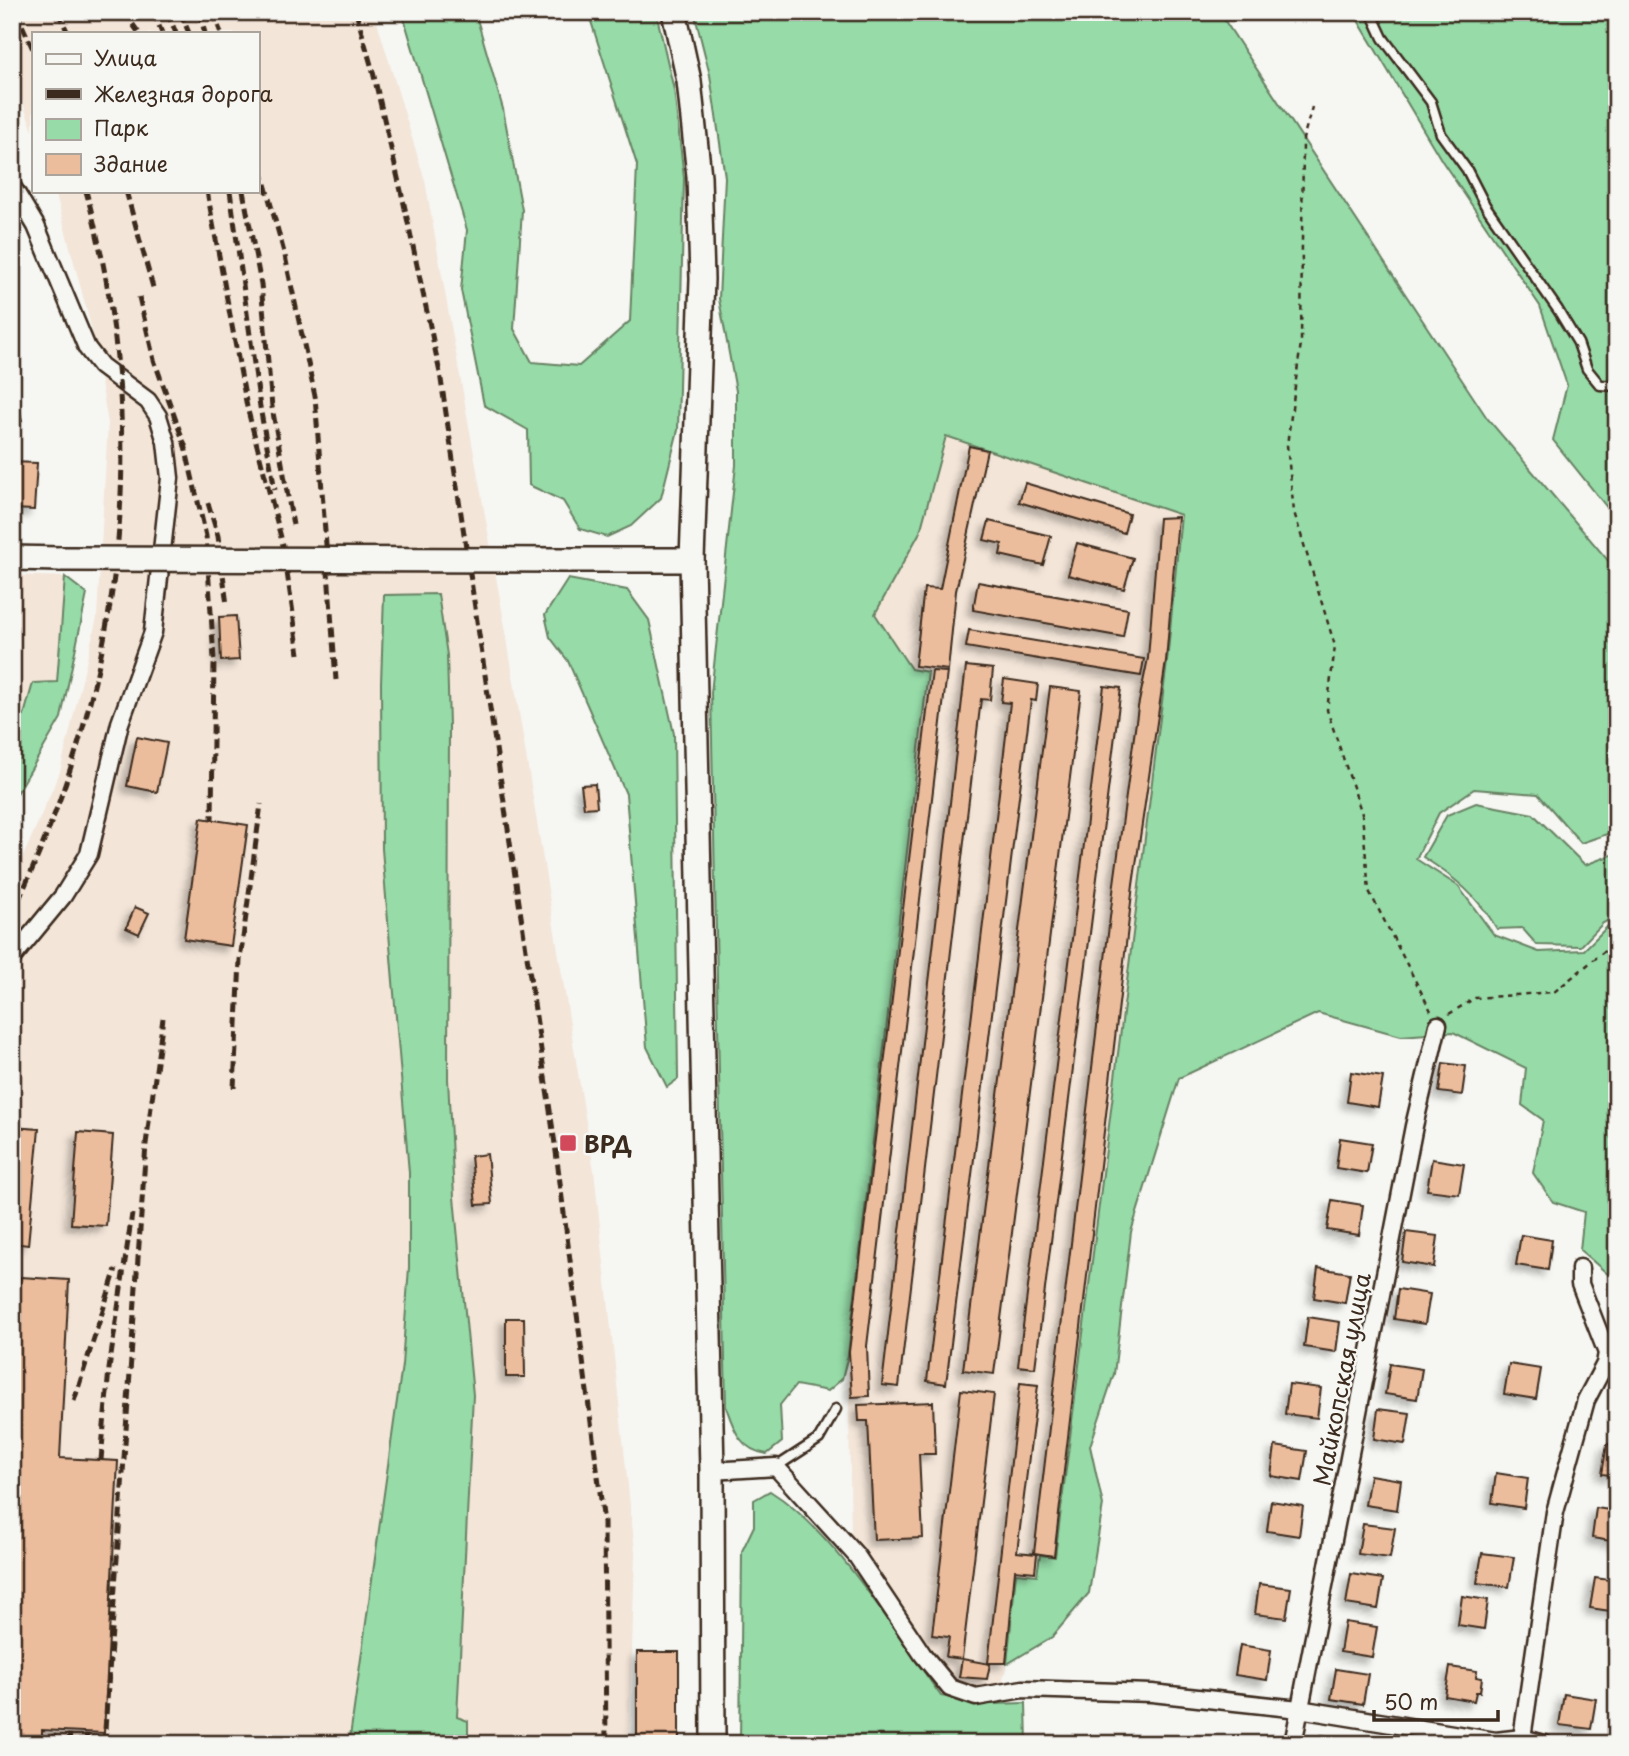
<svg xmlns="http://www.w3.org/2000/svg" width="1629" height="1756" viewBox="0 0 1629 1756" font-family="'Playpen Sans',sans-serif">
<defs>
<filter id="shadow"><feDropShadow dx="-5.5" dy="5.5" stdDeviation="3.5" flood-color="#0004"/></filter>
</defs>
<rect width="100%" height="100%" fill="#f6f6f2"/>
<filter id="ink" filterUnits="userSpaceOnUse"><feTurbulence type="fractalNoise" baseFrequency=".0143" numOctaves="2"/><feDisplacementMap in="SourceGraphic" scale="14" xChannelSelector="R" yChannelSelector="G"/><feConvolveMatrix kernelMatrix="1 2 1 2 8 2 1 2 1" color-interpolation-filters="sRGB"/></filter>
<g filter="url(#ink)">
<g fill="#f3e5d8">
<polygon points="12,12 374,12 425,181 505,627 594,1171 635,1552 629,1744 12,1744 12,882 60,772 97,618 108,423 92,330 55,191 257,191 257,33 33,33 33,131 12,73"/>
<polygon points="946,436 1181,515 1167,662 1055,1558 1040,1556 1037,1575 1016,1573 1007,1664 1001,1687 975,1690 953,1682 851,1534 848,1355 928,672 911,669 875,614 920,532"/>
<polygon points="12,575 65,577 57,682 33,683 24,715 12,730"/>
</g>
<g fill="#96dba8" stroke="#688263" stroke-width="2">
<polygon points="402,12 475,12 503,109 522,210 514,329 532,362 579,366 630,321 637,165 588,12 656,12 674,90 684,178 678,430 661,498 631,526 607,537 580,529 563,501 529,485 528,430 484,405 461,290 467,230"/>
<path d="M694 12H1219L1487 418 1617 571 1616 831 1581 843 1538 794 1474 789 1439 813 1416 859 1458 886 1494 935 1539 952 1584 950 1608 926 1617 921V1282L1580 1250 1584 1212 1553 1202 1533 1173 1543 1120 1522 1105 1526 1068 1453 1032 1401 1036 1318 1013 1179 1078 1131 1232 1114 1374 1090 1446 1103 1505 1089 1593 1052 1637 1007 1664 1016 1573 1037 1575 1040 1555 1055 1557 1167 662 1181 515 946 436 920 532 875 614 911 669 928 672 848 1355 842 1379 828 1391 796 1385 780 1405 782 1442 767 1454C740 1450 734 1430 726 1407L711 693 736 465V391L719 299 725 177 710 75Z"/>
<polygon points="1353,12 1617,12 1617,520 1553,440 1567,385 1540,306 1442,161"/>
<polygon points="65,577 87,594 61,718 12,802 12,730 24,715 33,683 57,682"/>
<polygon points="568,579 627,590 649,620 674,734 678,1079 667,1087 647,1047 626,794 568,661 550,637 545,615"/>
<polygon points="438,594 447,655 449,725 448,1079 454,1197 473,1395 457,1717 468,1721 468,1744 349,1744 402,1365 409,1267 409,1173 382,849 381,683 384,595"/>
<path d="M1476 803 1533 814 1585 865 1617 853V916L1603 923 1581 946 1537 945 1522 928 1497 929C1478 896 1454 877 1423 857L1447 815Z"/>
<path d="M770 1491C835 1531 896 1633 941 1696L993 1704 1026 1703 1027 1744H740L742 1551 754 1526V1500Z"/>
</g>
<g fill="#ecbd9d" stroke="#3b2a1e" stroke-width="2" filter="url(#shadow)">
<polygon points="18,404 22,421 12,423 12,405"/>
<polygon points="969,446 987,450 956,591 948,670 915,666 924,588 940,589"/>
<polygon points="12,462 37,463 34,510 12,509"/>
<polygon points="1025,483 1129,514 1124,533 1019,502"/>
<polygon points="1178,517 1166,661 1133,885 1054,1556 1034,1553 1114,884 1138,707 1148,658 1159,518"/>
<polygon points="989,521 1051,536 1043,565 1000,555 1002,544 984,540"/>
<polygon points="1077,543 1133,558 1124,589 1068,575"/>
<polygon points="978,582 1128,609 1123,637 973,610"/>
<polygon points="236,616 239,660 221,661 219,617"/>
<polygon points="969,630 1144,659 1141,676 966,647"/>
<polygon points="966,666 993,669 990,700 981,699 899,1387 882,1385"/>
<polygon points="932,671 947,672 867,1346 869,1396 852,1397 849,1352"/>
<polygon points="1004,679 1038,684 1036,701 1031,700 946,1384 927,1381 1010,703 1001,702"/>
<polygon points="1104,686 1121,688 1035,1368 1018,1366"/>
<polygon points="1050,687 1081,691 994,1374 963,1370"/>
<polygon points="137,737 167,743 157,792 127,786"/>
<polygon points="595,784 597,807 584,808 581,785"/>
<polygon points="201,818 248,825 231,946 184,939"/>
<polygon points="135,907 149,913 139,934 126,928"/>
<polygon points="1443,1063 1466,1066 1462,1095 1439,1092"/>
<polygon points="1351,1072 1383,1077 1378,1107 1347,1102"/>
<polygon points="12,1127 39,1129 28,1245 12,1243"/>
<polygon points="78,1132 113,1135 106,1226 71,1224"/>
<polygon points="1340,1138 1372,1143 1367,1173 1336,1168"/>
<polygon points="487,1154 492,1204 476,1205 471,1156"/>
<polygon points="1432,1159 1464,1164 1459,1194 1427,1190"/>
<polygon points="1332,1200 1363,1205 1359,1235 1327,1230"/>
<polygon points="1406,1232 1438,1236 1434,1267 1402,1262"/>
<polygon points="1521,1235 1552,1240 1548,1270 1516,1265"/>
<polygon points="1318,1268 1350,1273 1345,1303 1314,1298"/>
<polygon points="20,1277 69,1280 60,1458 118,1461 104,1733 42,1730 42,1744 12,1744 12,1581 18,1461 12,1460 12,1413"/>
<polygon points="1398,1289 1430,1294 1425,1324 1394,1319"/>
<polygon points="1308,1317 1340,1322 1336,1352 1304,1347"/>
<polygon points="506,1318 524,1318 525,1377 506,1377"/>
<polygon points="1390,1364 1422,1369 1417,1399 1385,1394"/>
<polygon points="1509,1364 1541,1369 1536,1399 1504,1394"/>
<polygon points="1020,1383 1038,1385 1017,1552 1037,1554 1035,1572 1015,1570 1006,1663 988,1663"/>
<polygon points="1289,1384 1321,1388 1317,1418 1285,1414"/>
<polygon points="961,1390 994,1394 962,1659 946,1657 949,1637 932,1635"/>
<polygon points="933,1402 935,1454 919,1454 923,1538 874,1540 868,1421 859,1421 858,1405"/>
<polygon points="1378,1409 1410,1413 1405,1444 1374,1439"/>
<polygon points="1607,1444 1617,1445 1617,1476 1602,1474"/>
<polygon points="1275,1446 1307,1451 1302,1481 1271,1476"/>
<polygon points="1496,1473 1528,1478 1524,1508 1492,1503"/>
<polygon points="1370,1475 1401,1480 1397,1510 1365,1505"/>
<polygon points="1271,1501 1303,1506 1299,1536 1267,1531"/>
<polygon points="1596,1508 1617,1511 1617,1542 1592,1538"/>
<polygon points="1363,1524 1395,1528 1390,1558 1358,1554"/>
<polygon points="1482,1553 1514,1557 1509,1587 1477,1583"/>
<polygon points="1351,1574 1383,1579 1378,1609 1346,1604"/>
<polygon points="1595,1578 1617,1581 1617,1612 1590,1608"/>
<polygon points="1259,1584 1291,1588 1286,1618 1255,1614"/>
<polygon points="1462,1596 1488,1600 1484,1629 1458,1625"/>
<polygon points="1345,1622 1377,1627 1372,1657 1340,1652"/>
<polygon points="1240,1645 1271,1650 1267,1680 1235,1675"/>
<rect x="637" y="1652" width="42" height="92"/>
<polygon points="962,1659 990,1664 987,1679 959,1677"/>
<polygon points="1450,1667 1477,1671 1476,1677 1482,1678 1480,1692 1476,1692 1474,1701 1445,1696"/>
<polygon points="1336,1669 1368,1674 1363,1704 1331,1699"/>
<polygon points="1564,1694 1596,1699 1591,1729 1559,1725"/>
<polygon points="1321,1735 1353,1740 1352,1744 1320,1744"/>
</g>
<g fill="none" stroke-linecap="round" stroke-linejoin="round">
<defs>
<g id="lane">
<polyline points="1371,12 1383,38 1431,102 1441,134 1467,170 1485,205 1558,310 1578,343 1587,369 1600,385 1617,386"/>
<polyline points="776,1467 819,1439 836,1409"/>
</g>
<g id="street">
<polyline points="12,186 36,226 87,348 101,366 148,401 158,416 166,442 170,478 153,632 120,723 89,854 63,896 12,958"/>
<polyline points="712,1471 776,1467 856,1555 923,1655 950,1688 976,1697 1023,1689 1152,1693 1299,1709 1496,1741 1522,1738 1544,1744"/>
<polyline points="1522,1738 1555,1512 1586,1400 1605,1364 1607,1353 1580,1284 1580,1268"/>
<polyline points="1293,1744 1414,1126 1438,1025"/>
</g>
<g id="secondary">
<polyline points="674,12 689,81 699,176 702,279 692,560 712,1471 713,1744"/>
<polyline points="12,558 61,559"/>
<polyline points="567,560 692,560"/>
</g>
</defs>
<use href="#lane" stroke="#3b2a1e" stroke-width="13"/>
<use href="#street" stroke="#3b2a1e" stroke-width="21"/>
<use href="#secondary" stroke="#3b2a1e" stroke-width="28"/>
<g stroke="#3b2a1e" stroke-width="2.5" stroke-dasharray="5 5" stroke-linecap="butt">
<polyline points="1312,107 1303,139 1301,343 1287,445 1294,512 1335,646 1327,710 1362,814 1369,891 1431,1011"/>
<polyline points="1449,1014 1475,998 1554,992 1617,941"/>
</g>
<use href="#lane" stroke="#f6f6f2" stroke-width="8"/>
<use href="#street" stroke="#f6f6f2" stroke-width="16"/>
<use href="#secondary" stroke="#f6f6f2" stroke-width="23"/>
<g stroke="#3b2a1e" stroke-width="5" stroke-dasharray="10 5" stroke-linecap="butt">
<polyline points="16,12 33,49"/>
<polyline points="58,12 68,33"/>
<polyline points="124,12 139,33"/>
<polyline points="153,12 162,33"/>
<polyline points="167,12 176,33"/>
<polyline points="180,12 189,33"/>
<polyline points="199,12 205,33"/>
<polyline points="213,12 221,33"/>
<polyline points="356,12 373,72 404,204 440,373 555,1144 604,1523 606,1744"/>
<polyline points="257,155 285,256 315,396 336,680"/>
<polyline points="126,191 154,291"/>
<polyline points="207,191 247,407 283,545 299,654"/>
<polyline points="230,191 260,407 275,490"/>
<polyline points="243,191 261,284 272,407 293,525"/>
<polyline points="139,297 154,360 187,451"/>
<polyline points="184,442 206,536 214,659 212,820"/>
<polyline points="208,503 218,536 227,605"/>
<path d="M12 914C123 681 154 441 86 191"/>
<polyline points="234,1088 240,960 261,804"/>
<polyline points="74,1401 116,1269"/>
<polyline points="101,1460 109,1369 132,1214"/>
<polyline points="53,1744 54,1730"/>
<polyline points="69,1744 70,1731"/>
<polyline points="86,1744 87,1732"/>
<polyline points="104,1744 146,1144 163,1018"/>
</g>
<defs>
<polyline id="secondary-bridge" points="61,559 567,560"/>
</defs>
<use href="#secondary-bridge" stroke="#3b2a1e" stroke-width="28" stroke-linecap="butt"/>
<use href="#secondary-bridge" stroke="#f6f6f2" stroke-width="23"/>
</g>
</g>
<rect fill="#d1495b" stroke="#f6f6f2" stroke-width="2.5" x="559" y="1134" width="18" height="18" rx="3.5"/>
<g text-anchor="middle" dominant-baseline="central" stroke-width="5" stroke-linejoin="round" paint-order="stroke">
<g font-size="23" font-weight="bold" fill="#3b2a1e" stroke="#f6f6f2" text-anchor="start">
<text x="584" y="1143">ВРД</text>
</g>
<g font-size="23" fill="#3b2a1e" stroke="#f6f6f2">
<text transform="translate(1341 1379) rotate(-79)">Майкопская улица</text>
</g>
</g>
<rect width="1629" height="1756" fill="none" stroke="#f6f6f2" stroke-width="42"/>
<rect x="21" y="21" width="1587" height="1714" fill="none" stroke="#3b2a1e" stroke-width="2.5" filter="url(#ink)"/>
<rect x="32" y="32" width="228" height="161" fill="#f6f6f2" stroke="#aba49d" stroke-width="2"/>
<rect x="46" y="54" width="35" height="10" fill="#f6f6f2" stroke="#aba49d" stroke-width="2"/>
<text x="94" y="66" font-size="21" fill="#3b2a1e">Улица</text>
<rect x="46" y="89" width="35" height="10" fill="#3b2a1e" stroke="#aba49d" stroke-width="2"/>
<text x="94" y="102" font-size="21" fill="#3b2a1e">Железная дорога</text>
<rect x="46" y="119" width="35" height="21" fill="#96dba8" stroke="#aba49d" stroke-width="2"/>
<text x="94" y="136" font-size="21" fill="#3b2a1e">Парк</text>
<rect x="46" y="154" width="35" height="21" fill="#ecbd9d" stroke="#aba49d" stroke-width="2"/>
<text x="94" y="172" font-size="21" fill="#3b2a1e">Здание</text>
<path d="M1374 1710v10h124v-10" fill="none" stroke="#3b2a1e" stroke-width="3.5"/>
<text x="1384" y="1710" font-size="21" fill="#3b2a1e" stroke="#f6f6f2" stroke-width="5" paint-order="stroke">50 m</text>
</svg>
